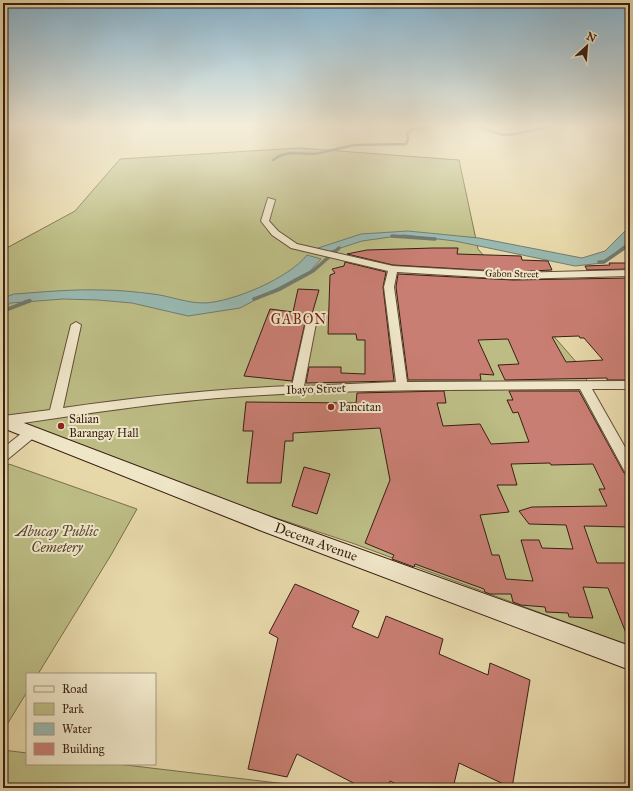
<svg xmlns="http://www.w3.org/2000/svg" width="633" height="791" viewBox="0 0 633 791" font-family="'IM FELL Great Primer',serif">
<rect width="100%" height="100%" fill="#e7d8aa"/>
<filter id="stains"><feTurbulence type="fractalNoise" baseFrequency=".005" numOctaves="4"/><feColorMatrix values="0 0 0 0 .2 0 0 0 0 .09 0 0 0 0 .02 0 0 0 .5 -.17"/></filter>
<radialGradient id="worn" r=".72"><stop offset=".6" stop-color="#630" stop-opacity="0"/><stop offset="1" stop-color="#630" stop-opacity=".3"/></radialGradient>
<g fill="#bcbc84" stroke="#7a6e4c">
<polygon points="299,148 459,160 478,249 584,371 630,534 630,646 352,543 3,428 3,250 75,211 120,159"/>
<polygon points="9,464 137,509 111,555 38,674 27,674 27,692 3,731 3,470"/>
<polygon points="3,750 27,753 27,764 117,764 320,788 3,788"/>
</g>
<g fill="#98b8b0" stroke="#727b71">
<polygon points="630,226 630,241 603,263 575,266 455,241 404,235 362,241 325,253 312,250 361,234 408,231 479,238 582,258 605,251"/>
<path d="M307 255 321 259 310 271 240 308 188 316 132 303 98 300 63 299 11 303 3 307V298L14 294C43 292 73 289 102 290 119 290 137 292 153 294 170 296 186 303 204 303 233 302 289 278 307 255Z"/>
</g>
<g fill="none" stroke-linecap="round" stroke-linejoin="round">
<g stroke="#727b71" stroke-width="2.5">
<polyline points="463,126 482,128 503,135 515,134 552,126"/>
<polyline points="273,160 279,156 290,153 315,154 354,145 406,144 408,139 407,133 414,129 431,126"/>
</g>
<g stroke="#727b71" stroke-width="3.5">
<polyline points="392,236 435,239"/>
<polyline points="599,262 604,262 630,244"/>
<polyline points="254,299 280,289 313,271 339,248"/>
<polyline points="25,302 30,301"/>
</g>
<polyline stroke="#727b71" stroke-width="4" points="3,311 29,301"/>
</g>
<g fill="#c87e72" stroke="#391f13" fill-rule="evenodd">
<polygon points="433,248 458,248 457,254 521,256 522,260 548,261 552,270 513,272 393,265 347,254 367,250"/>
<polygon points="345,262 386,272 383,287 394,381 306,383 309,367 341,367 341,373 365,374 365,340 357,340 356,334 328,334 330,275 335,273 332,269 344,266"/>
<polygon points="609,263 630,263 630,269 587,270 585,266 610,265"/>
<path d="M398 274 513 280 630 278V380H607V378L505 380 498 365 519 364 508 339 478 340 494 375 480 374 481 380H408L396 287ZM579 336 580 338H584L603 360 566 362 552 337Z"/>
<polygon points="298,289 319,290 312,314 306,318 292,381 244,376 270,309 293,312"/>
<path d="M444 391 446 403H437L443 426 480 424 491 444 529 442 518 412 513 413 507 400H513L509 391H579L624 473 627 474 630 479V527L584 526 597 563H630V643L608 588 583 587 593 618 569 617 568 613 546 612 545 607 521 605 513 602 511 594H490L485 592 484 589 415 564 414 567 392 559 394 555 365 543 390 480 380 428 293 433V441H285L281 483H247L253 431H243L246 402 356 403 357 393ZM550 463 551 465 593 464 605 489H599L607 506 532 507 519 511 529 524 566 525 573 549 542 548 539 540H521L533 581 506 579 499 555H492L480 515 509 512 497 485H517L511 464Z"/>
<polygon points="304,467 330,474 317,514 292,506"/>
<polygon points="295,584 359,611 352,627 378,638 386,616 443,639 439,654 488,675 490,663 530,680 512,788 459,763 453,788 404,788 390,781 388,788 363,788 297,754 287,777 248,769 278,638 269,633"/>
</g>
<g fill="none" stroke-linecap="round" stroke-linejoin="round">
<defs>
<g id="minor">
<path d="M268 198 275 200 269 221 278 231 297 244 393 266 513 273 630 270V276L513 279 397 272 394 287 407 382 630 381V389H592L630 456V473L625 472 580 389C469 390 357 389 246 396 164 401 84 414 3 426V416L50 410 71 325 76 322 81 325 63 408C139 397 215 389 292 386L307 318 312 315 317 318 304 386 396 382 384 287 388 271 291 248 272 235 261 221Z"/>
<polygon points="32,427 37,429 38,432 37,435 8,459 3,460 3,448 27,429"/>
</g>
<polygon id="secondary" points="3,415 276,519 630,646 630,670 262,531 3,428"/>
</defs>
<use href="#minor" stroke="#644d39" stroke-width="2"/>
<use href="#secondary" stroke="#391f13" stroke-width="2"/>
<use href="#minor" fill="#efe6c8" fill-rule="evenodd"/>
<use href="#secondary" fill="#efe6c8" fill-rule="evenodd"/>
</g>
<linearGradient id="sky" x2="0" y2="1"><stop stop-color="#88b6d2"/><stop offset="0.53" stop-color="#f4edd9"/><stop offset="1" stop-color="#f4edd9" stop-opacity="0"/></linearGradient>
<rect width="633" height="237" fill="url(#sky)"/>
<g fill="#8f2418" stroke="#efe6c8" stroke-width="1.5">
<circle cx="331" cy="407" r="4"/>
<circle cx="61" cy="426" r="4"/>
</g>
<g text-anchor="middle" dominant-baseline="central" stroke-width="4" stroke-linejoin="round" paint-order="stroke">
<g font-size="10" fill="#391f13" stroke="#efe6c8">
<text transform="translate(512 274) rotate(1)">Gabon Street</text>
</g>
<g font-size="12" fill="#391f13" stroke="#efe6c8">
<text transform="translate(316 389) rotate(-2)">Ibayo Street</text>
</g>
<g font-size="12" fill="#391f13" stroke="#efe6c8" text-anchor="start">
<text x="339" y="407">Pancitan</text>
<text x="69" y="419">Salian<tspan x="69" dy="14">Barangay Hall</tspan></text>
</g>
<g font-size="14" letter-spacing="1" fill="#7a1f14" stroke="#efe6c8">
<text x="299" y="319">GABON</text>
</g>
<g font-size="14" font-style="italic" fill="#5a462f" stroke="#efe6c8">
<text x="57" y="531">Abucay Public<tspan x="57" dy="16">Cemetery</tspan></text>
</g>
<g font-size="14" fill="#391f13" stroke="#efe6c8">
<text transform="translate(316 542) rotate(20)">Decena Avenue</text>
</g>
</g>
<rect width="633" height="791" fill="none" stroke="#e7d8aa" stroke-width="16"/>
<rect x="4" y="4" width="625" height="783" fill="none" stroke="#391f13" stroke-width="2"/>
<rect x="8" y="8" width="617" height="775" fill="none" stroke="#391f13"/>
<rect x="26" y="673" width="130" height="92" fill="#efe6c8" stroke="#a69680"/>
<rect x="34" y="686" width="20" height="6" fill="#efe6c8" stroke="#a69680"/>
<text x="62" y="693" font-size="12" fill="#391f13">Road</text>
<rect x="34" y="703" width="20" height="12" fill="#bcbc84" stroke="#a69680"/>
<text x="62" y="713" font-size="12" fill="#391f13">Park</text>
<rect x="34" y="723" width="20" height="12" fill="#98b8b0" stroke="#a69680"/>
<text x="62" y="733" font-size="12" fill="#391f13">Water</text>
<rect x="34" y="743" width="20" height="12" fill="#c87e72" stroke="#a69680"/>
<text x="62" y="753" font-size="12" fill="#391f13">Building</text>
<g transform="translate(587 46) rotate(26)" stroke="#efe6c8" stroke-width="3" paint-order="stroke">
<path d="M0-3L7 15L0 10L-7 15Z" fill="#391f13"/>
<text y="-6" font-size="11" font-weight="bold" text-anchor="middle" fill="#391f13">N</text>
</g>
<rect width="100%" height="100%" filter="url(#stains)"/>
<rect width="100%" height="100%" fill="url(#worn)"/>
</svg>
